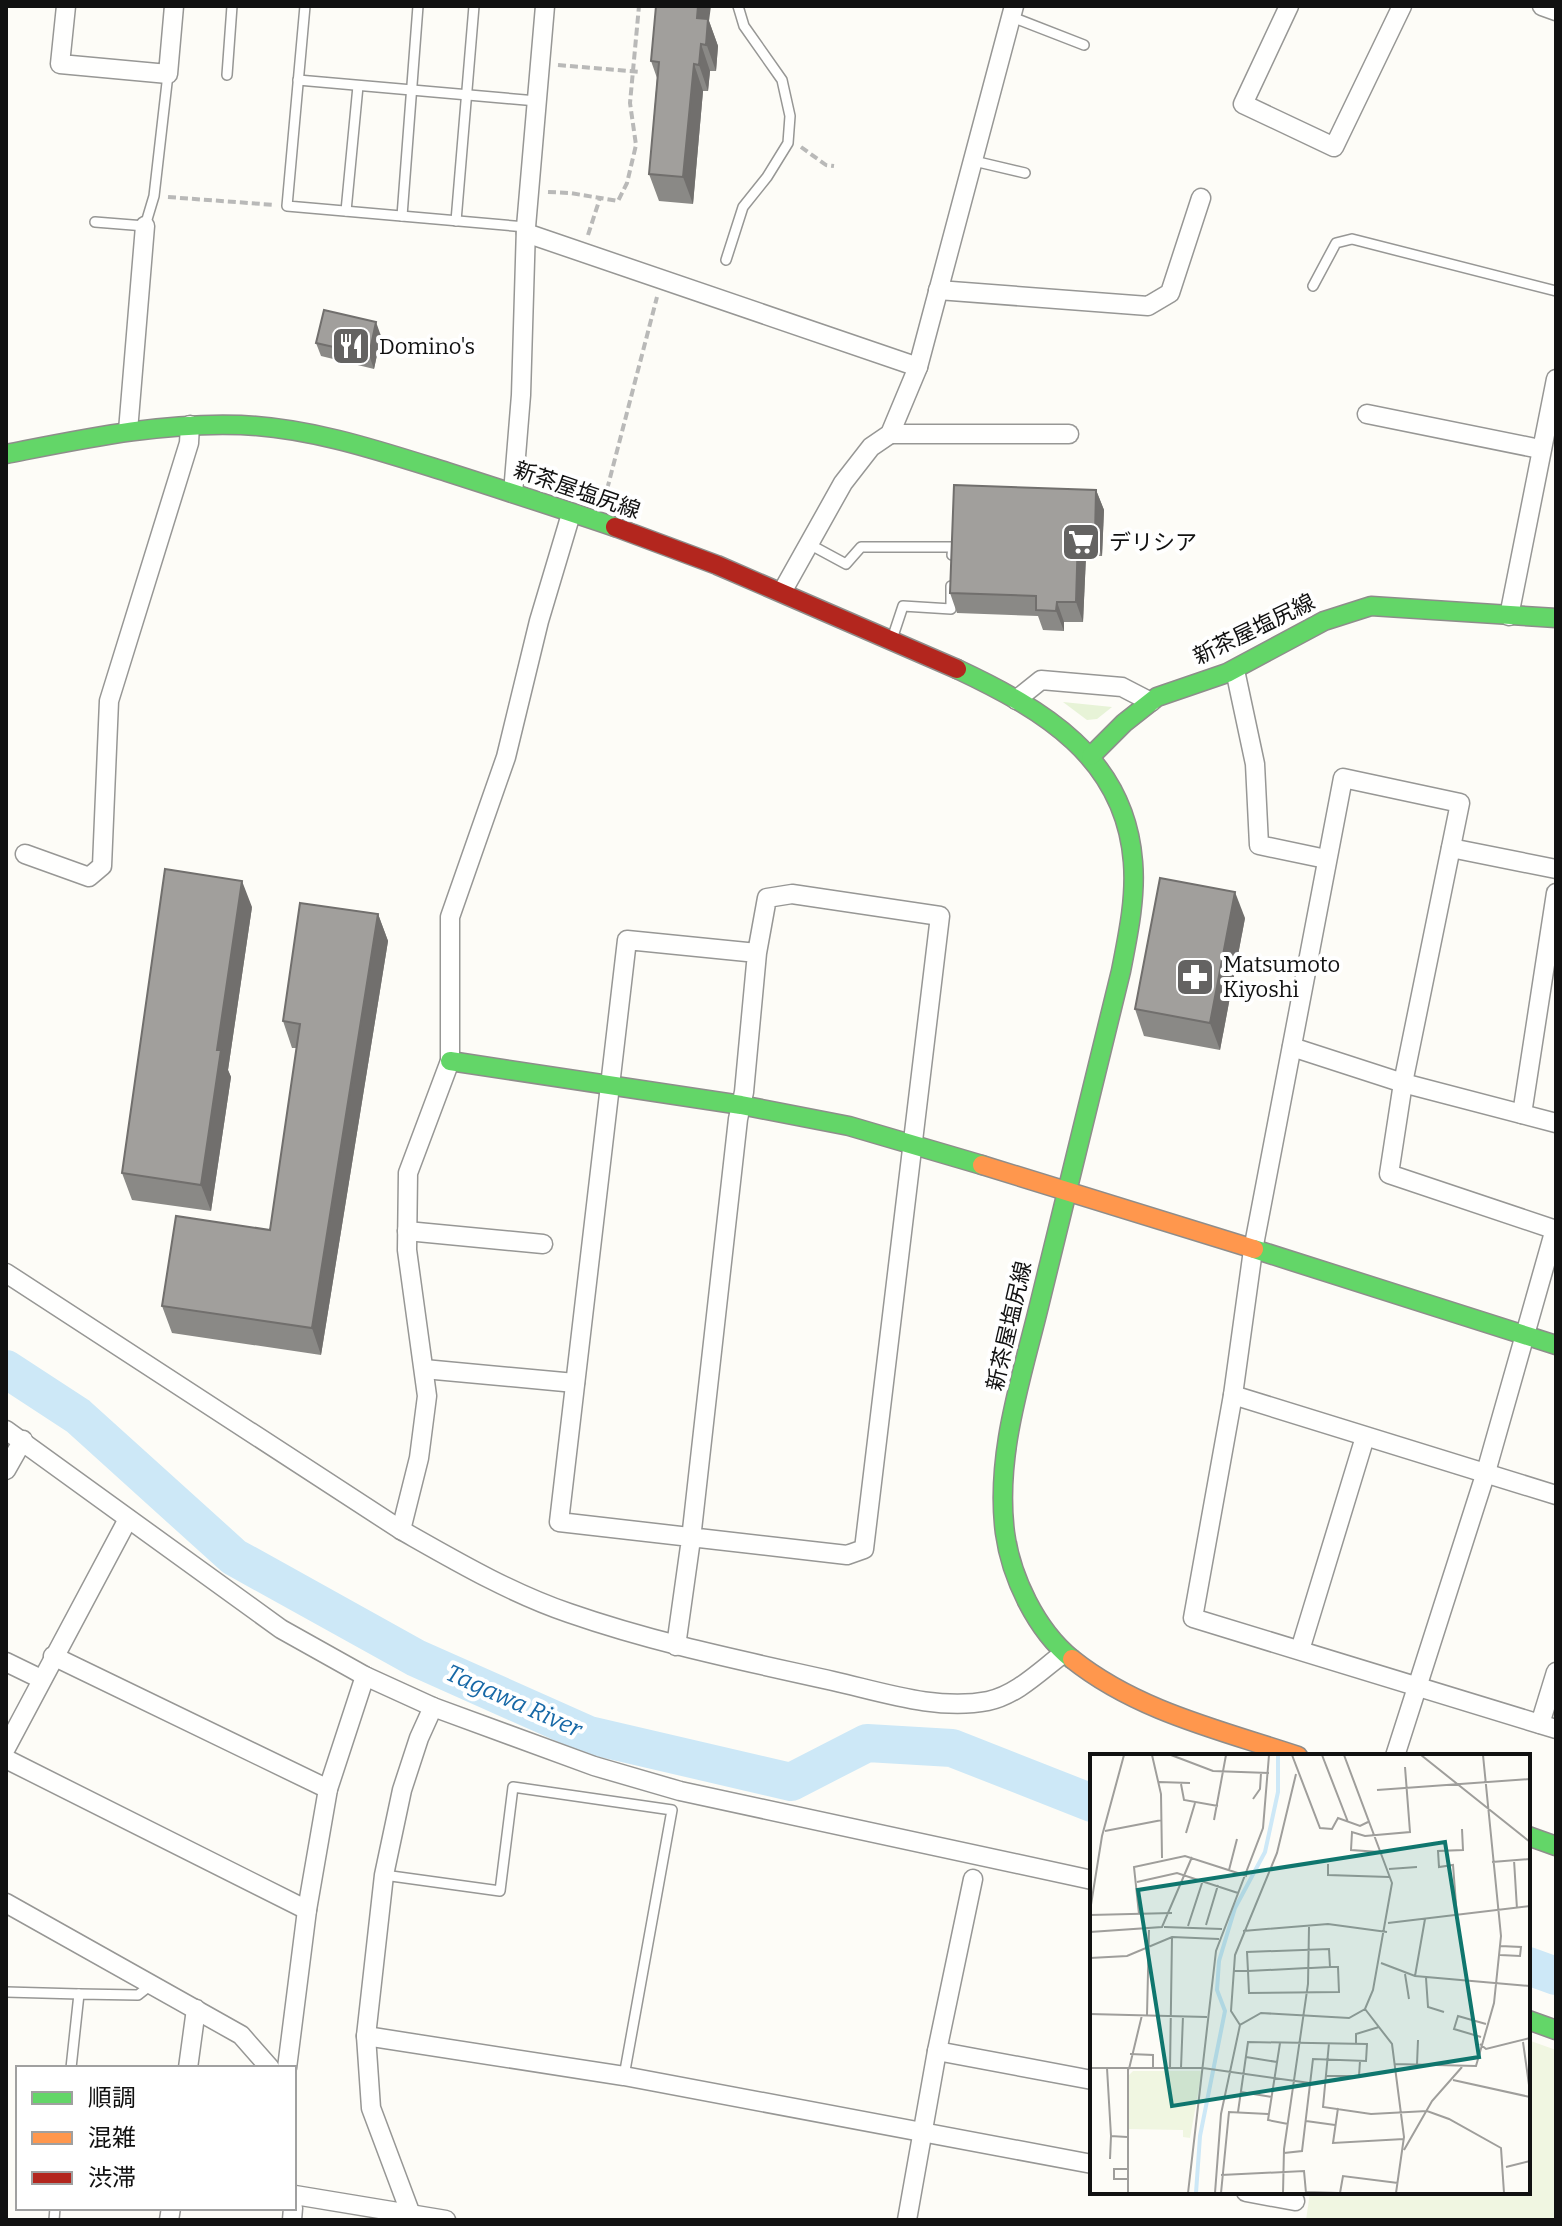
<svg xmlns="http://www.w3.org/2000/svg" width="1562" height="2226" viewBox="0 0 1562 2226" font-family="Bitter,'Noto Sans JP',serif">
<rect width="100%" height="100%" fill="#fdfcf7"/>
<polygon fill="#e7f3d7" points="1063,702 1112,707 1097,719 1087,720"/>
<polygon fill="#f0f6e1" points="1528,2040 1556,2050 1556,2220 1306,2220 1310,2192 1528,2192"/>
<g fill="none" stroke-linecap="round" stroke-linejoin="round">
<g stroke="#cde8f7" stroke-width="38">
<polyline points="6,1369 78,1416 234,1557 416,1658 589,1735 791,1782 867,1743 952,1748 1092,1803"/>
<polyline points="1528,1966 1556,1976"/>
</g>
<defs>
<g id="lane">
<polyline points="305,6 287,206 526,227"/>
<polyline points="1012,17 1084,45"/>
<polyline points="227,75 232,6"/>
<polyline points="298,80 537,101"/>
<polyline points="974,161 1025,173"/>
<polyline points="346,211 358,86"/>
<polyline points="402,216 418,6"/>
<polyline points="456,221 474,6"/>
<polyline points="95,222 145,226 154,196 168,74"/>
<polyline points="726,260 743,207 767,177 788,143 790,116 782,80 744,26 738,6"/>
<polyline points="1313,286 1336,243 1352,239 1556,291"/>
<polyline points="809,544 846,564 861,547 953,547 952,555"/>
<polyline points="892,639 903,606 951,609 951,586"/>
<polyline points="384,1875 500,1891 513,1787 672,1810 624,2076"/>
<polyline points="6,1992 79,1994"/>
<polyline points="71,2068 79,1994 138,1995 152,1984"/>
<polyline points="54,2220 55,2208"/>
</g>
<g id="street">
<polyline points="66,6 60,64 168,74 174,6"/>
<polyline points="1289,6 1243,104 1334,147 1402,6"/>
<polyline points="1542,6 1556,11"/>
<polyline points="526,233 918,367"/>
<polyline points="938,290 1148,306 1170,293 1201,198"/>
<polyline points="1367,414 1540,449"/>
<polyline points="128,431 145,226"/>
<polyline points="890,434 1069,434"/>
<polyline points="513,493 521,395 526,227 545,6"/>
<polyline points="782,592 843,483 871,447 890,434 918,367 1014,6"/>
<polyline points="1509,616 1556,379"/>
<polyline points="1235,670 1255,764 1259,845 1326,859"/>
<polyline points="1016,700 1041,680 1122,687 1151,702"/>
<polyline points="1451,848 1556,869"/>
<polyline points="25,854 89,877 102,866 109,701 189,443 190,425"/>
<polyline points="1292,1047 1403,1083 1556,1123"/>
<polyline points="1522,1114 1556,893"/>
<polyline points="1556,1230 1389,1174 1403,1083 1460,803 1343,778 1253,1250 1233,1395 1193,1618 1556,1729"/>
<polyline points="407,1231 543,1244"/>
<path d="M6 1273 401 1530C454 1560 510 1593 569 1613 655 1643 744 1661 833 1681 882 1692 937 1711 988 1701 1017 1695 1041 1670 1064 1653"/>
<polyline points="424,1369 575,1383"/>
<polyline points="1233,1395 1556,1495"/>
<polyline points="6,1430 281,1629 365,1676 433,1707 594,1766 680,1791 1092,1880"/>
<polyline points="6,1470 23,1440"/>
<polyline points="401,1530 419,1458 427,1396 407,1250 408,1173 450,1061 450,917 506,757 539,621 571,514"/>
<polyline points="676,1646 691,1539 738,1119 744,1092 757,953 767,898 792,894 940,916 864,1549 847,1555 559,1522 627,940 757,953"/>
<polyline points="1300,1650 1365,1437"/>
<polyline points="53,1656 328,1789"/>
<polyline points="6,1662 41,1679"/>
<polyline points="1540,1724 1556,1672"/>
<polyline points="6,1748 128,1519"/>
<polyline points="1395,1756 1486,1472 1555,1229"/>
<polyline points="6,1759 307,1910"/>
<polyline points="6,1903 241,2035 270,2068"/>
<polyline points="366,2036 624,2076 1092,2164"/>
<polyline points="937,2051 1092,2080"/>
<polyline points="188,2068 196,2009"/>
<polyline points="287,2068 307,1910 328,1789 365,1676"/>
<polyline points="1246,2192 1295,2201"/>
<polyline points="295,2195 446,2220"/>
<polyline points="169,2220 171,2208"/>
<polyline points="292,2220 293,2208"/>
<polyline points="413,2220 371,2108 366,2036 384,1875 402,1790 419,1738 433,1707"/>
<polyline points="907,2220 937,2051 973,1879"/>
</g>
<g id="fast">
<path d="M6 454C83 439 161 422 241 425 312 428 380 451 447 472 503 490 559 508 615 527"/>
<path d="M957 669C1042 709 1125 757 1133 862 1136 898 1128 935 1121 971 1093 1083 1066 1195 1039 1306 1021 1380 995 1456 1005 1533 1011 1577 1036 1630 1072 1659"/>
<polyline points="1091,756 1124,723 1157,697 1227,673 1324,621 1371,606 1556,618"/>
<polyline points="450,1061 741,1105 849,1126 982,1165"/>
<polyline points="1254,1249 1556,1345"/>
<polyline points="1528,1836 1556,1846"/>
<polyline points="1528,2020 1556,2030"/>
</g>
<g id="slow">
<polyline points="982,1165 1254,1249"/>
<path d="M1072 1659C1137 1711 1220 1730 1298 1756"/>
</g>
<polyline id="jam" points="615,527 717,565 957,669"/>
</defs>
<use href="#lane" stroke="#979795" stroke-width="12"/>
<use href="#street" stroke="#979795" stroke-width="21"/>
<use href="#fast" stroke="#8e8d8b" stroke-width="21"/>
<use href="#slow" stroke="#8e8d8b" stroke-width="21"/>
<use href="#jam" stroke="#8e8d8b" stroke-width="21"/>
<g stroke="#b9b9b8" stroke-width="4" stroke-dasharray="8 4" stroke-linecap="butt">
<polyline points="558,65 641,72"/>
<polyline points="801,147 826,165 834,166"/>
<polyline points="548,192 570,193 618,201 627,183 636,145 630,103 639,6"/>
<polyline points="168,197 275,205"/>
<polyline points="588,235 600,198"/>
<polyline points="604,501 657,297"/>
</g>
<use href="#lane" stroke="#fffffe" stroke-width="9"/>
<use href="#street" stroke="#fffffe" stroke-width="18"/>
<use href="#fast" stroke="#63d668" stroke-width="18"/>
<use href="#slow" stroke="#ff974d" stroke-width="18"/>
<use href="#jam" stroke="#b3261e" stroke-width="18"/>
</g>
<g fill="#8a8986">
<polygon points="709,21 718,46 716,71 710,71 708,91 703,91 693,204 659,201 649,174 657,78 651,61"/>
<polygon points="381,336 374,369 321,356 316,343"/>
<polygon points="1096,490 1104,510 1102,556 1086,556 1083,622 1064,622 1064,631 1043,630 1038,616 957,613 950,593"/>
<polygon points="252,907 228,1070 231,1077 211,1211 132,1200 122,1173"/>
<polygon points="378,914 388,941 321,1355 172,1333 162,1306 270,1230 297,1048 292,1048 283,1021"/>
<polygon points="1245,918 1220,1050 1144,1036 1135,1009"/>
</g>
<g fill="#716f6d">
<polygon points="698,6 711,6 709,21 718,46 716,71 697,18"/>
<polygon points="701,44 710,71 708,91 699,65"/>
<polygon points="694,64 703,91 693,204 683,177"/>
<polygon points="376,322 381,336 374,369 369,355"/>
<polygon points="1096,490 1104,510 1102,556 1095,536"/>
<polygon points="1078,536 1086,556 1083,622 1076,602"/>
<polygon points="1057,602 1064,622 1064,631 1056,611"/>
<polygon points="242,881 252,907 228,1070 231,1077 211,1211 201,1185 217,1050"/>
<polygon points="1235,892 1245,918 1220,1050 1210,1023"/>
<polygon points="378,914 388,941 321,1355 312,1328"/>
</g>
<g fill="#a19f9c" stroke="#716f6d" stroke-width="2">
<polygon points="656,6 698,6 697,18 708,19 706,45 701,44 699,65 694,64 683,177 649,174 659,62 651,61"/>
<polygon points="324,310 376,322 369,355 316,343"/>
<polygon points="954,485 1096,490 1095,536 1078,536 1076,602 1057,602 1056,611 1036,610 1036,596 950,593"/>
<polygon points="165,869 242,881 217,1050 221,1050 201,1185 122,1173"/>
<polygon points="1160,878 1235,892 1210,1023 1135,1009"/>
<polygon points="300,903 378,914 312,1328 162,1306 176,1216 270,1230 300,1024 283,1021"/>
</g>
<defs>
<symbol id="restaurant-square" viewBox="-11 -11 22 22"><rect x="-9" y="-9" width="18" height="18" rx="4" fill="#646362" stroke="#fff"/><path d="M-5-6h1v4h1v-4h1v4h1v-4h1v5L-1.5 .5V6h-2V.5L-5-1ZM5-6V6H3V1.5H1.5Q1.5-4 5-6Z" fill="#fff"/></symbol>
<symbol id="supermarket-square" viewBox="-11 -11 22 22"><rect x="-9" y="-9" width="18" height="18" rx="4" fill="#646362" stroke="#fff"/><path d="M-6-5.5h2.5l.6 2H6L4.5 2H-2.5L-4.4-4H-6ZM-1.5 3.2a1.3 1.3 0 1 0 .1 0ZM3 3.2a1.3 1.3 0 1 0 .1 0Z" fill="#fff"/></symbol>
<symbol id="pharmacy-square" viewBox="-11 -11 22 22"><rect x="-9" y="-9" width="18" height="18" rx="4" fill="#646362" stroke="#fff"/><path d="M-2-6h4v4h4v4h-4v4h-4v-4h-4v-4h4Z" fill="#fff"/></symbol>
</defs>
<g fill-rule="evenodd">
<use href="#restaurant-square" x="329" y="324" width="44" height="44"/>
<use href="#supermarket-square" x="1059" y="520" width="44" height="44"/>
<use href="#pharmacy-square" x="1173" y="955" width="44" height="44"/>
</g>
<g text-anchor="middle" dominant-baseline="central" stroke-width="8" stroke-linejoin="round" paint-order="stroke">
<g font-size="22" fill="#111" stroke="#fff" text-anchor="start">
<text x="379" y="346">Domino's</text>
<text x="1109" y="542">デリシア</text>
<text x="1223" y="964">Matsumoto<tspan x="1223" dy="25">Kiyoshi</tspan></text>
</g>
<g font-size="22" fill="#111" stroke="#fff">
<text transform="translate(577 490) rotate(19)">新茶屋塩尻線</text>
<text transform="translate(1254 629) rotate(-26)">新茶屋塩尻線</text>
<text transform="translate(1009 1326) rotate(-77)">新茶屋塩尻線</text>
</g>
<g font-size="24" font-style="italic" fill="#1768a6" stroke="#fff">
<text transform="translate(514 1701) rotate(24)">Tagawa River</text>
</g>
</g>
<g transform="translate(1090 1754)">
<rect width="440" height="440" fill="#fdfcf7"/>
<path d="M43 317H112L100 384 93 383V376L38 375V322Z" fill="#f0f6e1"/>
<path fill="none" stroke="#cde8f7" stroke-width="4" d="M106 439 110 382 135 257 127 236 129 207 145 154 175 98 188 38V1"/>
<path fill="none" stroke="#9f9e9b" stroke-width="2" d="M62 1 71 40 72 104M81 1 123 17 179 19M202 1 230 74 242 75 248 64 270 72 278 68M232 1 258 68M331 1 440 88M69 28 100 29M91 30 94 46 128 52M287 36 440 25M163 45 170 35 171 19M124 66 136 1M15 77 72 66M96 79 105 49M290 98 261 96 262 78 275 82 320 78 315 13M424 106 427 155M402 108 440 105M238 110V121L299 123M299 115 327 113M139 116 147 85M47 128 87 119 148 139M0 157 12 82 34 1M49 160 44 113 95 102 157 122M0 161 82 159M367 163 363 111 349 113 348 97 373 96 372 75M298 169 440 152M116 171 128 131M98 172 113 126M74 173 132 175M153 177 238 170 297 178M0 178 72 173 102 103M410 192 431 193 430 202 410 201M0 204 37 202 82 183 129 185M291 209 325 222 440 232M143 217H158L217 214H221L240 213H248L249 238 159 239 158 217 157 198 239 195 240 213M315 220 319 245M325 222 335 165M336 224 338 253 354 258M275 255 302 290 314 383 306 439M0 260 117 263M57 261 59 176M150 271 141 257 145 201 187 99 206 20M391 283 364 275 368 262 396 270M433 288 440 338M190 289 178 366 198 370M239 289 233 353 281 360 337 357 359 365 411 394 414 439M266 290V280L289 273M390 290 396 295 440 284M40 300 63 301V315M156 303 187 308M305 310 386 312 404 249 411 182 393 1M327 310 328 286M0 314H113L220 329M17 314 21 382M91 314 93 262M39 315 52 261M80 315 82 183M235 322H269L270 307M363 326 440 343M151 338 182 343M248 354 243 389 314 385M148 358 158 288 277 290 276 307 223 305 212 397 194 399M216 367 245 371M314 396 342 347 372 313M20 405 21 382 37 383M416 413 440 407M38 415H24V425H38M131 421 214 417 216 439M216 438 250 439M38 439V315M98 439 126 197 173 74 179 1M125 439 131 360 150 271 171 259 259 264 275 255 283 236 302 129 254 1M131 439 139 358 178 360M193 439 194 395 218 230 219 173M250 439 253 422 308 429"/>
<path fill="#0f766e" fill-opacity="0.15" stroke="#0f766e" stroke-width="4" d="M355 88 389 303 82 352 48 136Z"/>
<rect width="440" height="440" fill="none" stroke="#111" stroke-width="4"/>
</g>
<rect width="1562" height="2226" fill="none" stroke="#111111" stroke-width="16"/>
<rect x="16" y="2066" width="280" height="144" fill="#ffffff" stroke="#a0a0a0" stroke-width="2"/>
<rect x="32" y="2092" width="40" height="12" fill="#63d668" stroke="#a0a0a0" stroke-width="2"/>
<text x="88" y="2106" font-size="24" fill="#111111">順調</text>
<rect x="32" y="2132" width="40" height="12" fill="#ff974d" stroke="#a0a0a0" stroke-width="2"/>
<text x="88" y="2146" font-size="24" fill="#111111">混雑</text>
<rect x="32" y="2172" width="40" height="12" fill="#b3261e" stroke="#a0a0a0" stroke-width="2"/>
<text x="88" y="2186" font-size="24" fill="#111111">渋滞</text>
</svg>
